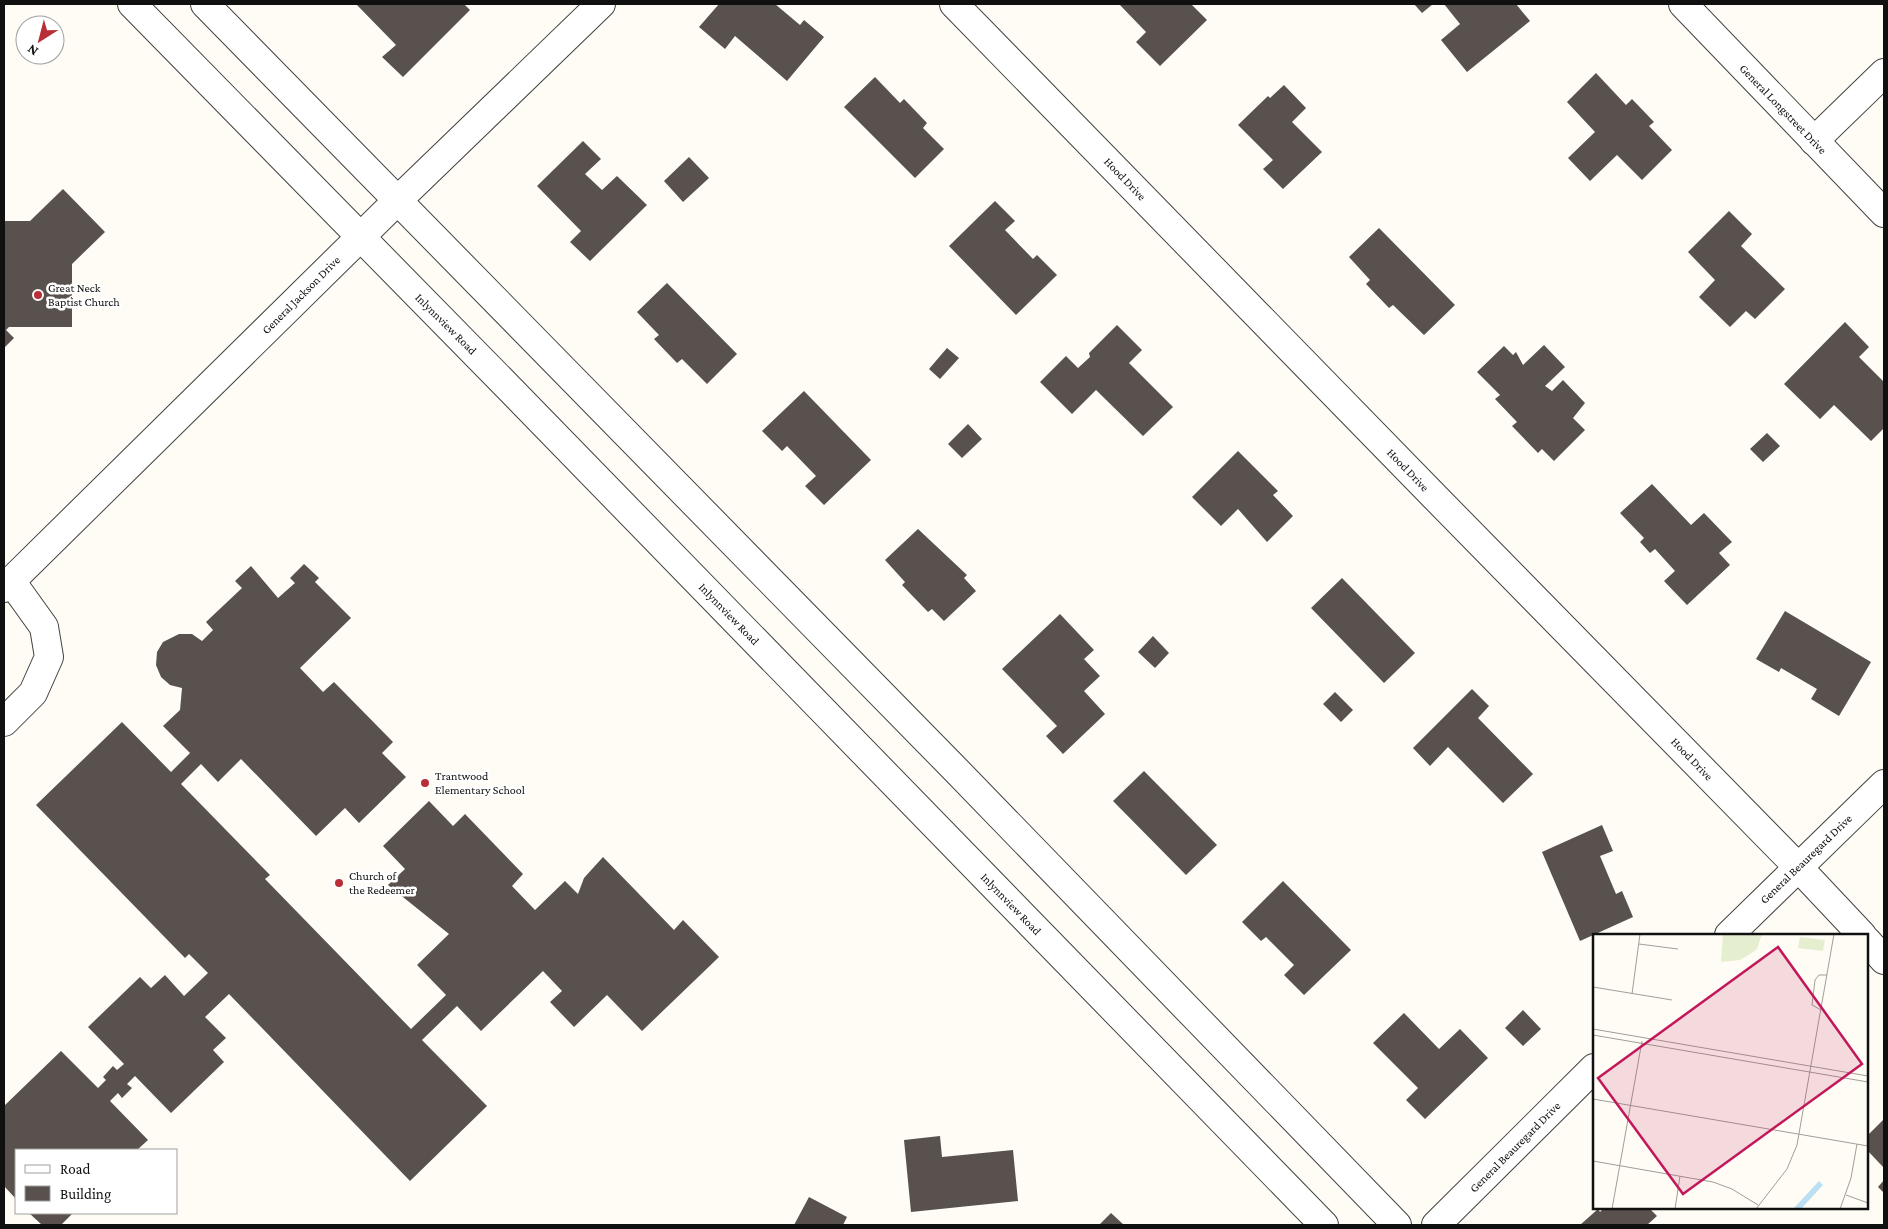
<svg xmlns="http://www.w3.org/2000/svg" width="1888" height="1229" viewBox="0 0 1888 1229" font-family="'Crimson Pro',serif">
<rect width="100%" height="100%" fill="#fefcf4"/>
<g fill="#58514d">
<polygon points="356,4 464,4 470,10 403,77 382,57 396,45"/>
<polygon points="719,4 775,4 800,25 804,20 824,37 787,81 735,36 725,49 699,27"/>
<polygon points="1119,4 1191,4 1207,20 1160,66 1136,42 1146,32"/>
<polygon points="1414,4 1433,4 1422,13"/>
<polygon points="1444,4 1516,4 1530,21 1467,72 1441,40 1460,24"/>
<polygon points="1596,73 1626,105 1632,99 1654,122 1649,126 1672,150 1642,180 1617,155 1590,181 1568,158 1595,132 1567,102"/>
<polygon points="875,77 900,103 904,99 927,123 923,128 944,149 915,178 844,107"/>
<polygon points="1284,85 1306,108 1292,122 1322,152 1283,189 1263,169 1273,160 1238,125 1268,96 1270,98"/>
<polygon points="583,141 601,159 585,174 602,190 617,176 647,205 590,261 570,242 581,231 537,186"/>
<polygon points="689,157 709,178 683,202 664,181"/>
<polygon points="63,189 105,232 72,264 72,327 9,327 6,330 14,338 4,348 4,221 30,221"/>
<polygon points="995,201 1015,221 1005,230 1033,259 1037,255 1057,275 1016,315 949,246"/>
<polygon points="1729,211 1752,234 1741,246 1785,289 1755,319 1746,311 1730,327 1699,297 1715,280 1688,252"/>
<polygon points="1379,228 1455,305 1424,335 1393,305 1389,308 1366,284 1370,280 1349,257"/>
<polygon points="667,283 737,354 707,384 682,359 677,363 654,339 659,335 637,312"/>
<polygon points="1845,322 1869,347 1859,357 1884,382 1884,428 1871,441 1834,405 1820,419 1784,384"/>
<polygon points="1117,325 1142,350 1129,363 1173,407 1143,436 1096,390 1072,414 1040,382 1066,356 1078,368 1090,357 1089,353"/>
<polygon points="1544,345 1565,367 1545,386 1552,391 1563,380 1585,403 1573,418 1585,430 1554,461 1542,449 1538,453 1512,426 1517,422 1495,399 1500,395 1477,372 1504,346 1513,355 1516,352 1523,365"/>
<polygon points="947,348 959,358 940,379 929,369"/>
<polygon points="804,391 871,460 824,505 805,486 816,476 787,446 782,451 762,431"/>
<polygon points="968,424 982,439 962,458 948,444"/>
<polygon points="1767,433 1780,446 1763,462 1750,449"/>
<polygon points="1238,451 1278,491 1273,495 1293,516 1267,542 1238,509 1221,526 1192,497"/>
<polygon points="1652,484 1691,525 1704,513 1732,542 1719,553 1730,565 1687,605 1664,581 1675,571 1655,549 1650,553 1640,542 1644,538 1620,513"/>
<polygon points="918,529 967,575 964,578 976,591 944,621 932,609 928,612 902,585 905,582 885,560"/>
<polygon points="304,564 319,578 315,582 351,618 300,668 323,692 334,682 393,742 382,753 406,777 359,823 345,808 316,836 241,759 218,782 201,764 181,784 270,875 265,879 411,1029 446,995 417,965 449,934 388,885 405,869 383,846 429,801 453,826 465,814 523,874 512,886 535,910 565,881 578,894 584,878 603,857 674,930 683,920 719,957 642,1031 607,995 574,1027 550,1002 562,991 543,971 481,1031 457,1006 422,1040 487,1106 410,1181 229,994 205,1017 226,1038 213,1050 224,1062 171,1113 135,1076 127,1084 132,1088 122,1098 118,1093 110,1101 148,1140 137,1150 16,1150 16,1199 4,1186 4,1106 61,1051 98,1088 106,1080 103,1077 113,1066 117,1070 124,1064 88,1027 140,977 151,988 165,975 184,996 208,973 189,954 185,958 36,805 122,722 171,772 190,753 163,726 180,710 182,688 170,685 161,677 156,665 157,652 163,642 179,634 192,634 202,641 213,630 206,622 242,588 235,581 251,566 278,598 295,583 290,578"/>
<polygon points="1342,578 1415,653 1384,683 1311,608"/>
<polygon points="1785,611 1871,662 1839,716 1811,699 1817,689 1781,668 1779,672 1756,659"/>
<polygon points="1060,614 1094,650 1084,659 1100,676 1084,691 1105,714 1063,754 1046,736 1057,726 1002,669"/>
<polygon points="1153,636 1169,653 1155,668 1138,652"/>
<polygon points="1472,689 1489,706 1478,718 1533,774 1503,803 1448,747 1430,766 1413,748"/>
<polygon points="1335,692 1353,710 1341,722 1323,704"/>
<polygon points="1144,771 1217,845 1186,875 1113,801"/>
<polygon points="1602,825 1613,851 1600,856 1616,894 1622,891 1633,917 1580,941 1542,852"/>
<polygon points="1283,881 1351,950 1304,995 1284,975 1294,965 1266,937 1261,941 1242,922"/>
<polygon points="1523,1010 1541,1029 1523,1046 1505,1028"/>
<polygon points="1404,1013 1439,1049 1460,1029 1488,1058 1425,1119 1406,1100 1418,1088 1373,1043"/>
<polygon points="1884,1119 1884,1168 1867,1150 1867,1136"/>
<polygon points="940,1136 942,1157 1013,1150 1018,1201 911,1212 904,1140"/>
<polygon points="1884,1180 1884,1193 1878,1187"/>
<polygon points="809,1197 847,1217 843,1225 794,1225"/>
<polygon points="1604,1208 1649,1208 1657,1216 1647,1225 1580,1225 1598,1209 1600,1212"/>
<polygon points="29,1213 73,1213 61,1225 42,1225"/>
<polygon points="1111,1213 1124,1225 1099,1225"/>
</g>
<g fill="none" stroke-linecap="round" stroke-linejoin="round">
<defs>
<g id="minor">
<polyline points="132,4 508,387 1324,1225"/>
<polyline points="205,4 954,768 1397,1225"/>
<polyline points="954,4 1434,496 1798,867 1862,935"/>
<polyline points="1683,4 1884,213"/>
<polyline points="1814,141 1884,73"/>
<polyline points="4,588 398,200 601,4"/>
<polyline points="4,722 33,693 49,657 44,627 11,581"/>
<polyline points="1729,935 1884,784"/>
<polyline points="1867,941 1884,960"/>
<polyline points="1436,1225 1594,1068"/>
</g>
</defs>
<use href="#minor" stroke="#434343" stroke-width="30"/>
<use href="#minor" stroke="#fff" stroke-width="28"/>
</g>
<g fill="#b92f37" stroke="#fff" stroke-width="2">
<circle cx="38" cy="295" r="5"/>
<circle cx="425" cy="783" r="5"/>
<circle cx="339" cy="883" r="5"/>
</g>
<g text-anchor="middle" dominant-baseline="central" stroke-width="5" stroke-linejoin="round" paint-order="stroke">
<g font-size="12" fill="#101010" stroke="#fff">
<text transform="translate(1783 109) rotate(46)">General Longstreet Drive</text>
<text transform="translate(1125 179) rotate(46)">Hood Drive</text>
<text transform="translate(301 295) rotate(-45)">General Jackson Drive</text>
<text transform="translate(446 324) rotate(45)">Inlynnview Road</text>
<text transform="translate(1408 470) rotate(46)">Hood Drive</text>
<text transform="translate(729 614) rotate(46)">Inlynnview Road</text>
<text transform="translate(1692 759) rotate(46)">Hood Drive</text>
<text transform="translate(1806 859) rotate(-44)">General Beauregard Drive</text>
<text transform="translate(1011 904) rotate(46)">Inlynnview Road</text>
<text transform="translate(1515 1147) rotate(-45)">General Beauregard Drive</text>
</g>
<g font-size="12" fill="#101010" stroke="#fff" text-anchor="start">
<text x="48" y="288">Great Neck<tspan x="48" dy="14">Baptist Church</tspan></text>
<text x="435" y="776">Trantwood<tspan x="435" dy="14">Elementary School</tspan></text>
<text x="349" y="876">Church of<tspan x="349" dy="14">the Redeemer</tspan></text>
</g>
</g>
<g transform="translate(1593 934)">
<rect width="275" height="275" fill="#fefcf4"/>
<path d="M130 0H169L164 15 157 20 147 26 128 28ZM207 3 232 6 230 17 205 14Z" fill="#e5efd0"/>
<path d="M226 247 230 251 208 275H200Z" fill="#bbdff3"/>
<path fill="none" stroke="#9f9e99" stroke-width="1" d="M46 10 85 15M0 53 79 66M39 60 47 0M228 76 219 71 222 46 226 41H234M0 95 275 142M0 101 275 148M0 165 275 212M0 227 120 248 139 255 165 271M253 261 275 269M19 275 49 107M82 275 87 242M163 275 194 235 204 211 241 0M247 275 258 244 264 210"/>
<path fill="#c2185b" fill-opacity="0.15" stroke="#c2185b" stroke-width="2.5" d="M185 13 269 130 90 260 5 144Z"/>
<rect width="275" height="275" fill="none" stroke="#101010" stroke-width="2.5"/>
</g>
<rect width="1888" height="1229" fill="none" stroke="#101010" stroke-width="10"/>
<rect x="15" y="1149" width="162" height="65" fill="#ffffff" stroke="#9f9f9f"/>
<rect x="25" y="1165" width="25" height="8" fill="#ffffff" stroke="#9f9f9f"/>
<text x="60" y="1174" font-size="15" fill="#101010">Road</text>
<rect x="25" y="1186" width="25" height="15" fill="#58514d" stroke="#9f9f9f"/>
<text x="60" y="1199" font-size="15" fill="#101010">Building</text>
<g transform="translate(40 40) rotate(216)"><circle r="24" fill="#ffffff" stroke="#9f9f9f"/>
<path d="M0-4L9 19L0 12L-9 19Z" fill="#b92f37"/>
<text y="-8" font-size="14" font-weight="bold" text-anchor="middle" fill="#101010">N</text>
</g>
</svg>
